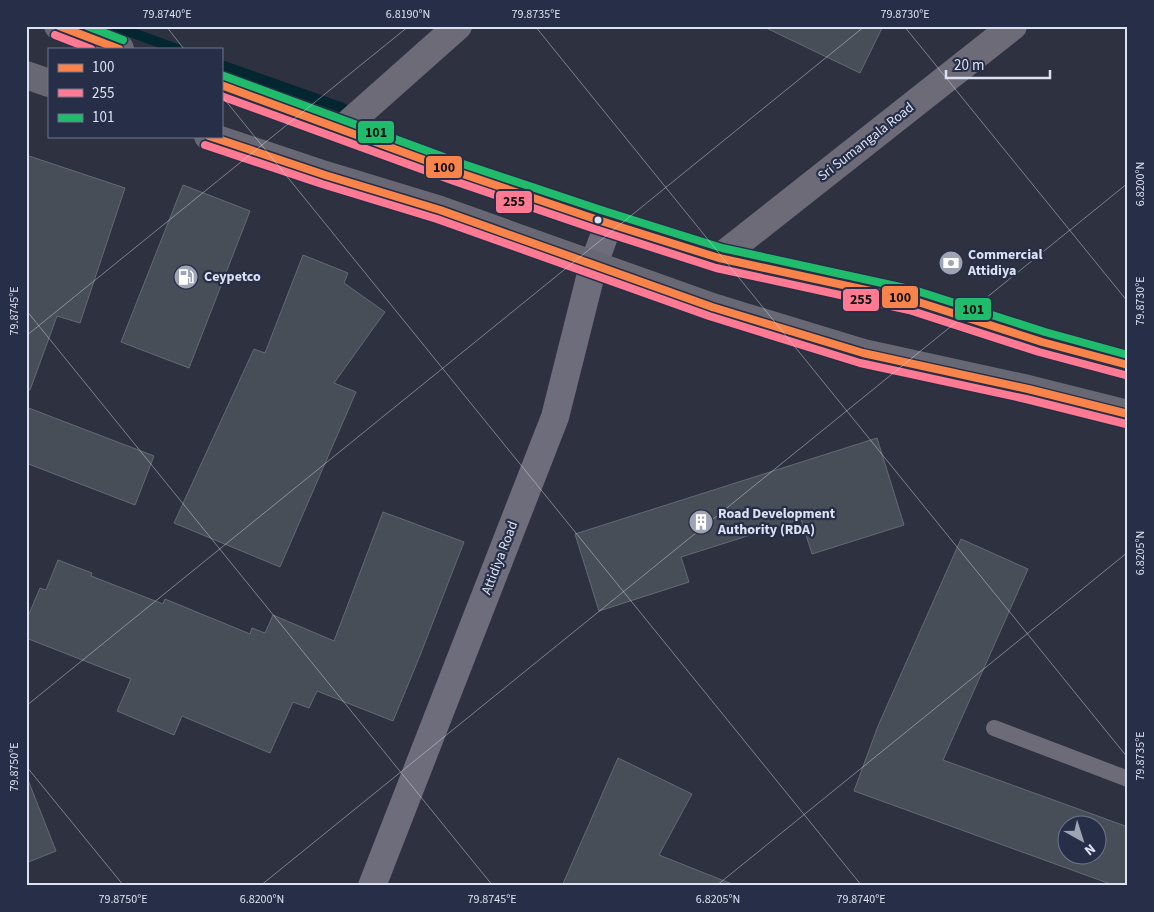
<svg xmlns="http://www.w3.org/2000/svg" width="1154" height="912" viewBox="0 0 1154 912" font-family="'Source Sans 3',sans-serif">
<rect width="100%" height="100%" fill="#2e3240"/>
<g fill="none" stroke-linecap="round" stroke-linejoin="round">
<g stroke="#042630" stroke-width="10">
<polyline points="114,26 177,49"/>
<polyline points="221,65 343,108"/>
</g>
</g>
<g fill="#474e58" stroke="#636a75" fill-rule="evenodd">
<polygon points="762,26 883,26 860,73"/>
<polygon points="26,155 125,188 80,323 57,316 30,390 26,390"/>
<polygon points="183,185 250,211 189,368 121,342"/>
<polygon points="303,255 348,273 344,283 385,312 334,383 356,392 280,567 174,523 254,349 265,353"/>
<polygon points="26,407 154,456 135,505 26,463"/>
<polygon points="877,438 904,525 812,554 801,519 681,557 689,582 599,611 575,534"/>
<polygon points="383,512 464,542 419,658 393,721 317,691 309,708 293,702 270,753 182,716 174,735 117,711 131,679 26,638 26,621 40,588 46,590 58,560 92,573 91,576 163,604 165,599 250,634 252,628 265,633 273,615 334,641"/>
<path d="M961 539 1028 569 943 760 1128 827V886H1116L854 791 878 726ZM1066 824H1096V854H1066Z"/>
<polygon points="618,758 692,794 659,855 732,884 731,886 562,886"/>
<polygon points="26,780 28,780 56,851 26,863"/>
</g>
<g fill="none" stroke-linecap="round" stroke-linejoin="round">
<polyline stroke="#6c6b77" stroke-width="16" points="994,728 1128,779"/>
<g stroke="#6c6b77" stroke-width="28">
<polyline points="342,129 458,26"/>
<polyline points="719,258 1013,26"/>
</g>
<polyline stroke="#6e6d7c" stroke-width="28" points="372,886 555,417 593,266 609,223"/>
<g stroke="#676873" stroke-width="28">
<polyline points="58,26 120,49"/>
<polyline points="26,75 49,83"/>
<polyline points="221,85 457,172 598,220 719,258 912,300 1042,342 1128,365"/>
<polyline points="208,136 325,175 440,210 712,307 863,353 1028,389 1128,414"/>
</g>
<defs>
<g id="bus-1">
<polyline points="59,26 119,49"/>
<polyline points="221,85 457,172 598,220 719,258 912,300 1042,342 1128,365"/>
<polyline points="209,136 325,175 440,210 712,307 863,353 1028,389 1128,414"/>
</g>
<g id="bus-2">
<polyline points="55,35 91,49"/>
<polyline points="221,96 454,181 595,229 716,268 909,310 1039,352 1125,375"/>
<polyline points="205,145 322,184 437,219 709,316 860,363 1026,399 1126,424"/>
</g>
<g id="bus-3">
<polyline points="87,26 123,40"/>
<polyline points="224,76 460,163 601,210 722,248 914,290 1045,332 1128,355"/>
</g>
</defs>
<use href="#bus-1" stroke="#272e47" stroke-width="11"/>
<use href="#bus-2" stroke="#272e47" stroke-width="11"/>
<use href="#bus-3" stroke="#272e47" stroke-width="11"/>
<use href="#bus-1" stroke="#f8844c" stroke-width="8"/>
<use href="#bus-2" stroke="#fe7a93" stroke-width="8"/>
<use href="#bus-3" stroke="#20bc6c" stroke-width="8"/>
</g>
<path fill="none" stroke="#dce2f2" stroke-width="1" stroke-opacity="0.45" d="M166 26 184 49M535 26 1128 758M904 26 1128 302M221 95 862 886M26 310 493 886M26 336 409 26M26 706 865 26M26 766 124 886M260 886 1128 183M716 886 1128 552"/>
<defs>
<symbol id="bank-disc" viewBox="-11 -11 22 22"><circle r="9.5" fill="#9fa4b4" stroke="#272e47"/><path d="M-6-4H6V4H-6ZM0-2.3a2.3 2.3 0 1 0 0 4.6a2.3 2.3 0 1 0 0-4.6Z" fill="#fff"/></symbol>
<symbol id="fuel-disc" viewBox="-11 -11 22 22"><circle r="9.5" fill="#9fa4b4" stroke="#272e47"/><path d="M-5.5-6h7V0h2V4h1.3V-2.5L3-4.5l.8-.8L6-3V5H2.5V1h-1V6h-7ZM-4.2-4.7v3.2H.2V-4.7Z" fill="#fff"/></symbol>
<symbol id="building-disc" viewBox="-11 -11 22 22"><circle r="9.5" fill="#9fa4b4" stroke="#272e47"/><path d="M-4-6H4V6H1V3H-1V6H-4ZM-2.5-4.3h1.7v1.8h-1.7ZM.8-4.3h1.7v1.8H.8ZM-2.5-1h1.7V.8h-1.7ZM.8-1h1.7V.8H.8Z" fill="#fff"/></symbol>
</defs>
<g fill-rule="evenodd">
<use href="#bank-disc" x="937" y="249" width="28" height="28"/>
<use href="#fuel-disc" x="172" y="263" width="28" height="28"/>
<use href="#building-disc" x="687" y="508" width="28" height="28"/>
</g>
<circle fill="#dce2f2" stroke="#272e47" stroke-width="2" cx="598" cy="220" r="4.5"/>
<g text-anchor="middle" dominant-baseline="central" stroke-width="4.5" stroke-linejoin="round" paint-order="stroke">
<g font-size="14" fill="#dce2f2" stroke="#272e47">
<text transform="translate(866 142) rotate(-38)">Sri Sumangala Road</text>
<text transform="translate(500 558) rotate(-69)">Attidiya Road</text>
</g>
<g font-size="14" font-weight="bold" fill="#dce2f2" stroke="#272e47" text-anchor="start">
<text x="968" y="255">Commercial<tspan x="968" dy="16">Attidiya</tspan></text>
<text x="204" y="277">Ceypetco</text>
<text x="718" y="514">Road Development<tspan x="718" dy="16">Authority (RDA)</tspan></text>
</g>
</g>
<g stroke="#272e47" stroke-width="2">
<rect x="357" y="120" width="38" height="24" rx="5" fill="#20bc6c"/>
<rect x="425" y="155" width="38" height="24" rx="5" fill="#f8844c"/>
<rect x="495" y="190" width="38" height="24" rx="5" fill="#fe7a93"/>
<rect x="881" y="285" width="38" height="24" rx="5" fill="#f8844c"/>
<rect x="842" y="288" width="38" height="24" rx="5" fill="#fe7a93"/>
<rect x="954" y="297" width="38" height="24" rx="5" fill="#20bc6c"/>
</g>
<g font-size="14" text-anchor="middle" font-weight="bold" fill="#111">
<text x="376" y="137">101</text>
<text x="444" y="172">100</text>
<text x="514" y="206">255</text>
<text x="900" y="302">100</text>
<text x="861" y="304">255</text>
<text x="973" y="314">101</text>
</g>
<rect width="1154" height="912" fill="none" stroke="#272e47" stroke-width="55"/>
<rect x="48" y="48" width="175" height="90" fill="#272e47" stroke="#6f768b"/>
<rect x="58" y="64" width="25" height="8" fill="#f8844c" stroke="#6f768b"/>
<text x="92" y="72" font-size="15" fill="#dce2f2">100</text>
<rect x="58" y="89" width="25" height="8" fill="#fe7a93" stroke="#6f768b"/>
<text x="92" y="98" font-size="15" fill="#dce2f2">255</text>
<rect x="58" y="114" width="25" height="8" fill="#20bc6c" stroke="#6f768b"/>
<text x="92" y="122" font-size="15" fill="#dce2f2">101</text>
<g transform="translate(1082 840) rotate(141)"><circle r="24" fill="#272e47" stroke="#6f768b"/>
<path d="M0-4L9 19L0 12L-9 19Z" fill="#9fa4b4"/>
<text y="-8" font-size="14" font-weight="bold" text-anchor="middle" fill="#dce2f2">N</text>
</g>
<path d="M946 70v8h104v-8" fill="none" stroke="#dce2f2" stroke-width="2.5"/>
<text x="954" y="70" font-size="15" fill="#dce2f2" stroke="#272e47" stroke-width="4" paint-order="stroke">20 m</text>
<rect x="28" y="28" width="1098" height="856" fill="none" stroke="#dce2f2" stroke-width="2"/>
<g font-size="12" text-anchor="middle" fill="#dce2f2">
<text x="167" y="18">79.8740°E</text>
<text x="408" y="18">6.8190°N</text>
<text x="536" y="18">79.8735°E</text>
<text x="905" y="18">79.8730°E</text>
<text transform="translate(1140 184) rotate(-90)" y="4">6.8200°N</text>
<text transform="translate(1140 301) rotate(-90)" y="4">79.8730°E</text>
<text transform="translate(14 311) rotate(-90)" y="4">79.8745°E</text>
<text transform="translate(1140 553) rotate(-90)" y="4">6.8205°N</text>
<text transform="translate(1140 756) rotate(-90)" y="4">79.8735°E</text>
<text transform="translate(14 767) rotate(-90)" y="4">79.8750°E</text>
<text x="123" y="903">79.8750°E</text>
<text x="262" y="903">6.8200°N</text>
<text x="492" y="903">79.8745°E</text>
<text x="718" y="903">6.8205°N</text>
<text x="861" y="903">79.8740°E</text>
</g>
</svg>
